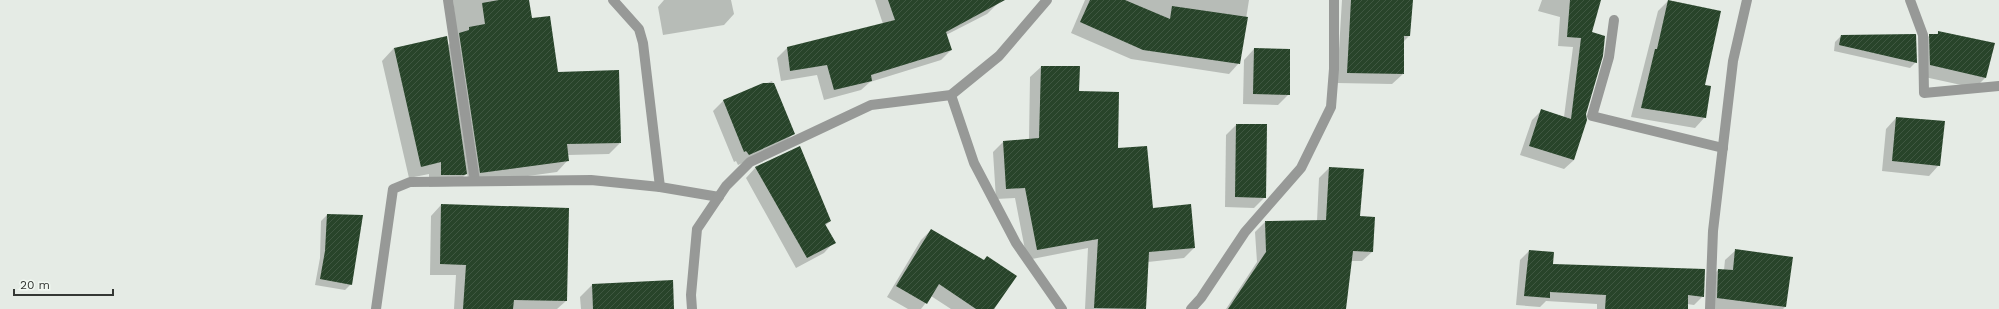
<svg xmlns="http://www.w3.org/2000/svg" width="1999" height="309" viewBox="0 0 1999 309" font-family="'Work Sans',sans-serif">
<defs>
<pattern id="building-hatch" width="6" height="6" patternUnits="userSpaceOnUse"><rect width="6" height="6" fill="#28442a"/><path d="M-1 1l2-2M0 6l6-6M5 7l2-2" fill="none" stroke="#3f5741"/></pattern>
</defs>
<rect width="100%" height="100%" fill="#e5ebe5"/>
<g fill="#0003">
<polygon points="453,0 528,0 531,19 557,73 620,143 609,154 568,155 568,160 557,172 469,184 467,173 454,186 429,187 429,174 409,178 382,61 394,48 447,46 457,36"/>
<polygon points="664,0 731,0 734,14 724,25 663,35 658,7"/>
<polygon points="875,0 995,0 997,4 987,14 946,35 951,50 941,60 870,82 861,90 824,100 817,75 781,81 777,58 787,48 883,24"/>
<polygon points="1085,0 1249,0 1239,63 1229,74 1131,59 1071,33"/>
<polygon points="1342,0 1412,0 1409,36 1403,42 1403,74 1392,84 1337,83"/>
<polygon points="1542,0 1600,0 1591,33 1574,160 1564,169 1520,155 1532,120 1541,111 1564,117 1573,47 1558,46 1560,17 1538,11"/>
<polygon points="1668,1 1704,85 1705,117 1695,128 1631,117 1658,11"/>
<polygon points="1939,32 1985,78 1975,88 1920,76 1919,45 1930,35 1936,35"/>
<polygon points="1841,36 1916,62 1910,68 1834,51 1835,42"/>
<polygon points="1254,49 1289,94 1278,105 1243,104 1244,60"/>
<polygon points="1041,67 1079,67 1078,92 1117,150 1152,209 1194,248 1184,258 1148,262 1145,309 1085,309 1088,248 1027,260 1015,198 996,199 993,152 1003,142 1029,140 1030,77"/>
<polygon points="772,81 794,133 783,144 738,165 736,161 734,162 713,111 724,100"/>
<polygon points="1896,118 1939,165 1929,176 1882,171 1886,129"/>
<polygon points="1236,125 1265,197 1254,208 1225,207 1226,135"/>
<polygon points="756,167 830,221 825,226 834,242 824,253 796,268 746,178"/>
<polygon points="1329,168 1363,170 1359,217 1372,252 1362,261 1351,261 1310,309 1226,309 1257,262 1255,232 1265,222 1317,221 1319,178"/>
<polygon points="441,205 566,301 557,309 454,309 456,275 430,275 431,216"/>
<polygon points="327,215 351,284 345,290 315,285 320,258 321,221"/>
<polygon points="931,230 993,309 951,309 931,296 921,309 908,309 887,297 921,240"/>
<polygon points="1736,250 1785,307 1783,309 1712,309 1708,280 1718,270 1724,270 1725,260"/>
<polygon points="1529,251 1552,265 1703,296 1694,305 1687,304 1687,309 1597,309 1597,304 1546,301 1540,307 1516,305 1520,260"/>
<polygon points="593,284 673,309 581,309 580,297"/>
</g>
<g fill="url(#building-hatch)">
<polygon points="499,0 529,0 532,18 550,16 558,72 619,70 621,143 567,144 569,161 480,173 459,33 469,30 469,27 485,24 482,3"/>
<polygon points="888,0 1005,0 946,32 952,50 871,75 872,81 834,90 827,65 790,71 787,47 895,20"/>
<polygon points="1090,0 1125,0 1170,19 1172,6 1248,17 1240,64 1143,50 1080,22"/>
<polygon points="1351,0 1413,0 1410,36 1404,36 1404,74 1347,73"/>
<polygon points="1570,0 1601,0 1592,32 1605,36 1603,56 1586,114 1587,120 1574,160 1529,146 1541,109 1571,119 1581,38 1567,37"/>
<polygon points="1668,0 1721,11 1705,85 1711,86 1706,118 1641,108 1655,49 1657,49"/>
<polygon points="1938,31 1995,43 1986,78 1930,65 1929,34 1938,34"/>
<polygon points="1916,34 1917,63 1839,45 1841,35"/>
<polygon points="447,36 467,174 464,175 441,175 441,162 421,167 394,48"/>
<polygon points="1254,48 1290,49 1290,95 1253,94"/>
<polygon points="1041,66 1080,66 1079,91 1119,92 1118,148 1147,146 1153,208 1191,204 1195,248 1149,252 1146,309 1094,308 1098,239 1037,250 1025,188 1006,189 1003,141 1039,138"/>
<polygon points="763,83 774,83 795,134 749,155 746,151 744,152 723,100"/>
<polygon points="1896,117 1945,121 1940,166 1892,161"/>
<polygon points="1236,124 1267,124 1266,198 1235,197"/>
<polygon points="800,146 831,221 825,224 836,243 807,258 755,167"/>
<polygon points="1329,167 1364,169 1360,216 1375,217 1373,252 1353,251 1346,309 1228,309 1266,252 1265,221 1326,220"/>
<polygon points="441,204 569,208 567,301 514,300 513,309 463,309 466,265 440,264"/>
<polygon points="327,214 363,215 352,285 320,279 325,251"/>
<polygon points="931,229 984,260 987,256 1017,276 994,309 976,309 939,284 927,304 896,286"/>
<polygon points="1735,249 1793,257 1786,307 1717,298 1718,269 1733,270"/>
<polygon points="1529,250 1554,252 1553,264 1705,269 1704,297 1688,295 1688,309 1605,309 1606,295 1550,292 1550,298 1524,296"/>
<polygon points="673,280 674,309 593,309 592,284"/>
</g>
<g fill="none" stroke-linecap="round" stroke-linejoin="round">
<g stroke="#979997" stroke-width="10">
<polyline points="448,0 475,181"/>
<polyline points="613,0 639,29 643,43 660,187"/>
<polyline points="1910,0 1923,35 1924,93 1999,86"/>
<polyline points="1614,20 1609,57 1592,116 1723,148"/>
<polyline points="951,95 974,163 1016,243 1062,309"/>
<polyline points="376,309 393,189 410,182 591,180 660,187 719,197"/>
<polyline points="692,309 691,295 697,229 726,186 750,162 871,105 951,95 999,56 1047,0"/>
<polyline points="1191,309 1201,298 1245,232 1301,168 1331,107 1334,69 1334,0"/>
<polyline points="1710,309 1713,231 1733,61 1747,0"/>
</g>
</g>
<path d="M14 289v6h99v-6" fill="none" stroke="#343734" stroke-width="2"/>
<text x="20" y="289" font-size="12" fill="#343734" stroke="#f2f8f2" stroke-width="3" paint-order="stroke">20 m</text>
</svg>
